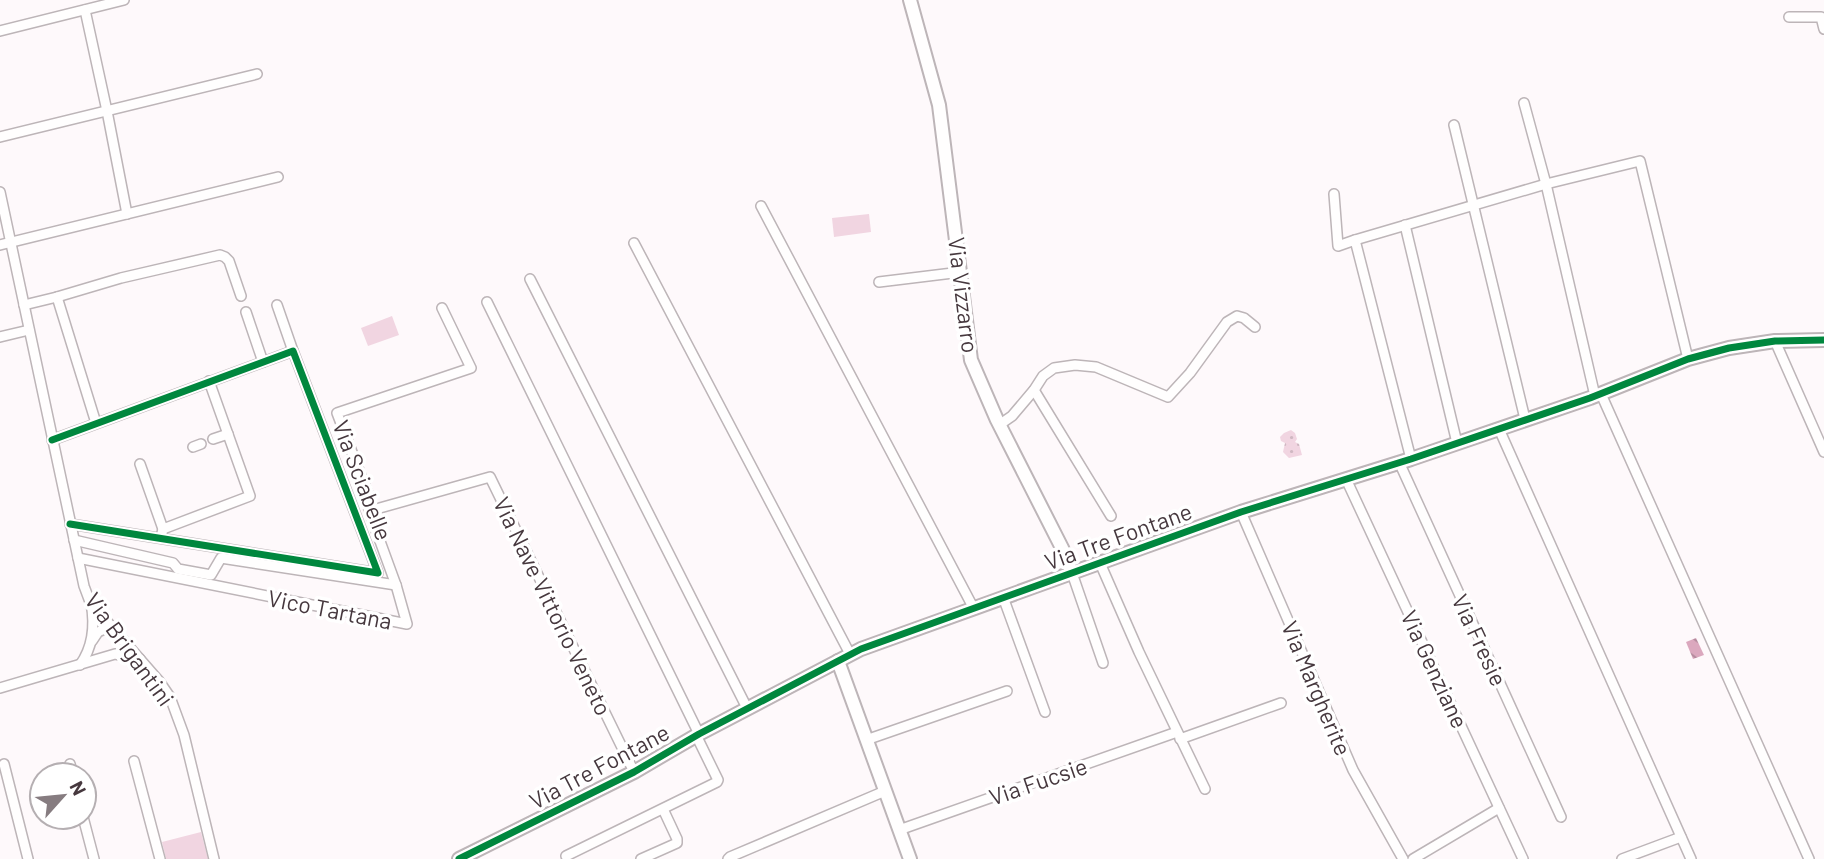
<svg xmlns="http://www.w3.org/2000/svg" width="1824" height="859" viewBox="0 0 1824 859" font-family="Barlow,sans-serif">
<defs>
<pattern id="grass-dots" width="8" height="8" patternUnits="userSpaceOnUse" patternTransform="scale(1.75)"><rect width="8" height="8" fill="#f1d5e1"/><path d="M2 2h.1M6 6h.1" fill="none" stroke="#d0b8c2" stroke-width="1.8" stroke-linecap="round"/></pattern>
<pattern id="water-waves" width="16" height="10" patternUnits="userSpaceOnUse" patternTransform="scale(1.75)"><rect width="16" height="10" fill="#dba8be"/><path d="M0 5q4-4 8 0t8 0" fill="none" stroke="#b38a9c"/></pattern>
</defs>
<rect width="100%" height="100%" fill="#fef9fb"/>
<polygon fill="url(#grass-dots)" points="1291,430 1295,433 1297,439 1295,442 1299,444 1302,455 1289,458 1283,452 1285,443 1281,441 1280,437 1284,433"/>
<g fill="#f1d5e1">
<polygon points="869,214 871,232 834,237 832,218"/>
<polygon points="392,316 399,335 368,346 361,328"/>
<polygon points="201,832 208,859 166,859 162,842"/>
</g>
<polygon fill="url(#water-waves)" points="1696,638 1704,655 1693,659 1686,642"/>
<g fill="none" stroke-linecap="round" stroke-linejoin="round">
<defs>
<g id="street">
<polyline points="85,10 107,111 127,214"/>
<polyline points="1789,17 1821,17 1824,29"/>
<polyline points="0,31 124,0"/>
<polyline points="1524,103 1546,184 1595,396"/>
<polyline points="1454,125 1525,419"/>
<polyline points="0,137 257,74"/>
<polyline points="0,192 84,586 90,602 159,681 170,697 184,735 214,859"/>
<polyline points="1334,194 1338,246 1355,240 1411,459"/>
<polyline points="761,206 973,607"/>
<polyline points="1405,225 1457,443"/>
<polyline points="1355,240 1546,184 1640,161 1688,359"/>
<polyline points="634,243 850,654"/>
<polyline points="0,245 278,177"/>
<polyline points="530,279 747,708"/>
<polyline points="879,282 961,272"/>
<polyline points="57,297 96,423"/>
<polyline points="487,302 699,734"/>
<polyline points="24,305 57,297 121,278 220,255 225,257 229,261 241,296"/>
<polyline points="277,305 293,351"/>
<polyline points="246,312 263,362"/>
<polyline points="0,337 29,330"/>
<polyline points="1775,341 1824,452"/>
<polyline points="1034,390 1111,516"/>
<polyline points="1601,394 1809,859"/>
<polyline points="999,425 1012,416 1034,390 1043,376 1054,368 1075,365 1096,367 1168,397 1190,373 1227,322 1237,316 1244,318 1255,327"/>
<polyline points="1499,429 1691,859"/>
<polyline points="213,439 228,434"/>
<polyline points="52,440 293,351 378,573 70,524"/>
<polyline points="193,447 201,444"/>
<polyline points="1399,462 1561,817"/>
<polyline points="140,464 163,529"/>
<polyline points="1346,479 1523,859"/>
<polyline points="369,511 490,477 634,772"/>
<polyline points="1241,512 1353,770 1403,859"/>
<polyline points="161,537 163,529 250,496 209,381"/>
<polyline points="74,540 173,563 178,569 211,575 221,558 396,585"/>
<polyline points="78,558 407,624 396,585 369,511 368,494 337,413 471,368 442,308"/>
<polyline points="1100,563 1139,652 1205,789"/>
<polyline points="1072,573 1103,663"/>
<polyline points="1003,597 1045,712"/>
<polyline points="92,641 98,632 111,626"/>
<path d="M80 665C93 647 95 625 91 603"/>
<polyline points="0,688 115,654 140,659"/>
<polyline points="1180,739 1281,703"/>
<polyline points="866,740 1007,691"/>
<polyline points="134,761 160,859"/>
<polyline points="4,764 28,859"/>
<polyline points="70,764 73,775"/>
<polyline points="83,817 94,859"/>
<polyline points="899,830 1177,732"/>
<polyline points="566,856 717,782 718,780 696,735"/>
<polyline points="641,859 677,843 677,839 663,809"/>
<polyline points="728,859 730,857 885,791"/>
<polyline points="1413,859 1499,808"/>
<polyline points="1622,859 1681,837"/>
</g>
<g id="secondary">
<polyline points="910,0 939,105 971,360 997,420 1062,548 1072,573"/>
<polyline points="838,661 910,859"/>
<polyline points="459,859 634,772 699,734 861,649 1241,512 1411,459 1590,398 1688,359 1729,348 1775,341 1824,340"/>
</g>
</defs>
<use href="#street" stroke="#bdb5b8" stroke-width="12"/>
<use href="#secondary" stroke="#bdb5b8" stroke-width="16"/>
<use href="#street" stroke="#fffefe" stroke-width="9"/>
<use href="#secondary" stroke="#fffefe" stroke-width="12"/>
<defs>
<g id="cycleway">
<polyline points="52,440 293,351 378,573 70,524"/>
<polyline points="459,859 634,772 699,734 861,649 1241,512 1411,459 1590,398 1688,359 1729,348 1775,341 1824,340"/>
</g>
</defs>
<use href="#cycleway" stroke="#fff" stroke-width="11"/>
<use href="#cycleway" stroke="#00873e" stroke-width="7"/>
</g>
<g text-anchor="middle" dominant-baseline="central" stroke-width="7" stroke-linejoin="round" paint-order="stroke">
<g font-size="23" fill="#46383e" stroke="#fff">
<text transform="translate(964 295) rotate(83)">Via Vizzarro</text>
<text transform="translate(363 480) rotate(69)">Via Sciabelle</text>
<text transform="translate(1118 536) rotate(-20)">Via Tre Fontane</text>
<text transform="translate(553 606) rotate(64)">Via Nave Vittorio Veneto</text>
<text transform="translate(330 609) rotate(11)">Vico Tartana</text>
<text transform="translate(1480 640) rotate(65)">Via Fresie</text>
<text transform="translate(130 649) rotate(54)">Via Brigantini</text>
<text transform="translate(1435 669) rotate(65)">Via Genziane</text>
<text transform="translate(1317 688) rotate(67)">Via Margherite</text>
<text transform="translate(599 766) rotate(-28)">Via Tre Fontane</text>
<text transform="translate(1038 781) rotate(-19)">Via Fucsie</text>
</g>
</g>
<g transform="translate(63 796) rotate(63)"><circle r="33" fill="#ffffff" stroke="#b5afb2" stroke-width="2"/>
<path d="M0-5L12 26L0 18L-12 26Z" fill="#867c80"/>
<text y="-10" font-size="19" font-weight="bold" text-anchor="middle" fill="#46383e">N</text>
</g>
</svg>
